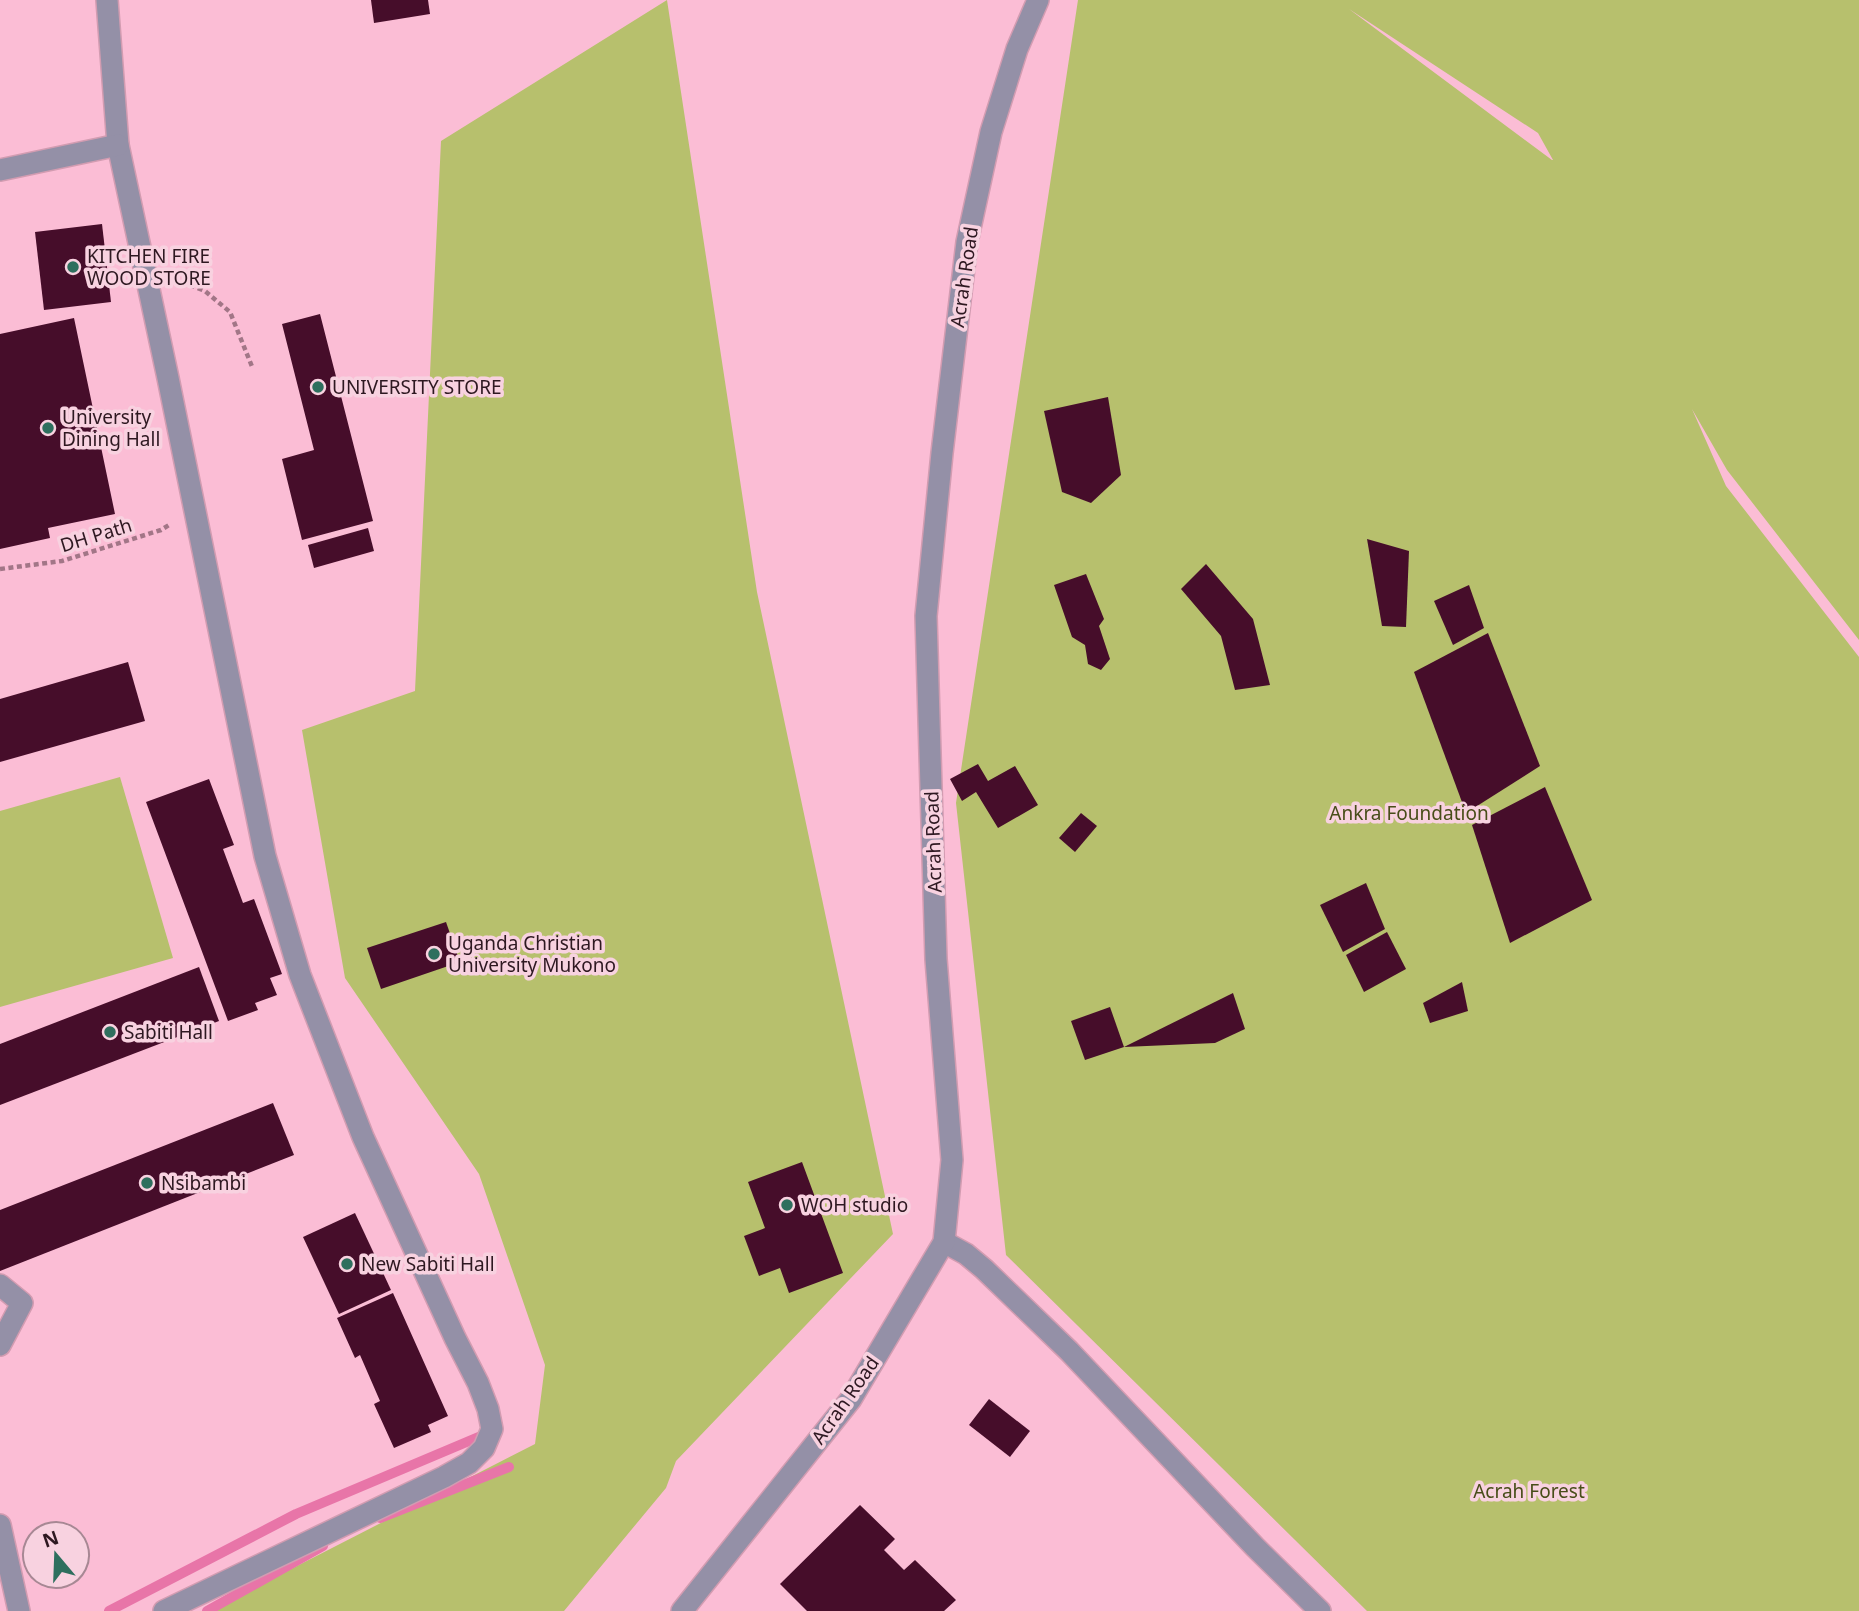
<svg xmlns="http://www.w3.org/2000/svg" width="1859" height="1611" viewBox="0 0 1859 1611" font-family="'Noto Sans',sans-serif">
<rect width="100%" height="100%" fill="#fbbdd5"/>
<g fill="#b7c06d" fill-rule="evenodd">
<polygon points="667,0 757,592 893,1234 676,1461 666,1488 564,1611 209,1611 535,1444 545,1365 479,1174 345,978 302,730 415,691 441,141"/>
<path d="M1078 0H1859V640L1727 470 1692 409 1726 486 1859 657V1611H1367L1006 1255 956 803ZM1349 9 1538 133 1553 160H1552Z"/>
<polygon points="120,777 173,958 0,1007 0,811"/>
</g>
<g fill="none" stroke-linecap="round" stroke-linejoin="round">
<g stroke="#e875a8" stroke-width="10">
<polyline points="380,1518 509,1467"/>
<polyline points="109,1611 296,1514 488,1433"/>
<polyline points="207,1611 323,1546"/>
</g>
</g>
<g fill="#460d2a">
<polygon points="371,0 428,0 430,14 374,23"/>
<polygon points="102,224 111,302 44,310 35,232"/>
<polygon points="320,314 373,521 302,540 282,459 314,450 282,324"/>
<polygon points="74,318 115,514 48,528 50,538 0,549 0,334"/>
<polygon points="1108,397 1121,475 1091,503 1062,492 1044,411"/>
<polygon points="368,528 374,551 314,568 308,545"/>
<polygon points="1367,539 1409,551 1406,627 1382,626"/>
<polygon points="1206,564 1253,619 1270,685 1235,690 1221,636 1181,589"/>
<polygon points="1086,574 1104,619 1099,626 1110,659 1101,670 1088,664 1085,645 1072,637 1054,585"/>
<polygon points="1469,585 1484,628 1453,645 1434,601"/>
<polygon points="1488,633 1540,766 1466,813 1414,672"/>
<polygon points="128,662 145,721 0,762 0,699"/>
<polygon points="978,764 988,781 1015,766 1038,805 998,828 976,792 962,801 950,779"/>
<polygon points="209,779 234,845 223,849 243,903 254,899 282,974 270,978 277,995 255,1003 258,1010 228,1021 146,802"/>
<polygon points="1545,787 1592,900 1510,943 1472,825"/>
<polygon points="1081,813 1097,826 1075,852 1059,838"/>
<polygon points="1366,883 1385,929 1343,952 1320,905"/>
<polygon points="446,922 460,962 381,989 367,948"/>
<polygon points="1387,932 1406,969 1364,992 1346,955"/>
<polygon points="199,967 219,1021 0,1105 0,1044"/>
<polygon points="1462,982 1468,1011 1430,1023 1423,1003"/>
<polygon points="1233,993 1245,1029 1215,1043 1124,1047"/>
<polygon points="1110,1007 1124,1047 1085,1060 1071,1021"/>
<polygon points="273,1103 294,1155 0,1271 0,1210"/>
<polygon points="802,1162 843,1273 789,1293 780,1268 759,1276 744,1236 765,1228 748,1182"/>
<polygon points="355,1213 391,1290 339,1314 303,1237"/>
<polygon points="393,1293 448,1416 428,1425 431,1432 394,1448 374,1404 380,1401 360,1355 355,1358 337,1318"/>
<polygon points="989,1399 1030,1431 1010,1457 969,1425"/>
<polygon points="860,1505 895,1539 884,1550 904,1570 915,1560 956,1600 944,1611 807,1611 780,1584"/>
</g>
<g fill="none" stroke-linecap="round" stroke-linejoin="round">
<defs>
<g id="minor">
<polyline points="107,0 118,145 168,378 265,856 300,975 363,1137 455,1338 478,1383 488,1409 492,1429 484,1448 469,1463 444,1477 164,1611"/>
<polyline points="0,170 118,145"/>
<polyline points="944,1242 966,1254 984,1269 1069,1351 1255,1547 1320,1611"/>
<polyline points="0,1285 22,1303 0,1345"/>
<polyline points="0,1525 19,1611"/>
<polyline points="682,1611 851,1399 944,1242 952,1160 936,959 926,616 942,453 967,242 991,132 1017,49 1038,0"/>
</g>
</defs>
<use href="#minor" stroke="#d29cb1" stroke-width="24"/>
<g stroke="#a27687" stroke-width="4.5" stroke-dasharray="5 3.5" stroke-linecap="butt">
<polyline points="174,279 205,291 230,312 253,369"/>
<polyline points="0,569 62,561 161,530 169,525"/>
</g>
<use href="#minor" stroke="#9490a7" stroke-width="21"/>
</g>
<g fill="#2e6f5e" stroke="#f8d2e0" stroke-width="2.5">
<circle cx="73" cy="267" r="7"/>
<circle cx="318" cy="387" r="7"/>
<circle cx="48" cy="428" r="7"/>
<circle cx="434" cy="954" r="7"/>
<circle cx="110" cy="1032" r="7"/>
<circle cx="147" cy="1183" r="7"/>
<circle cx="787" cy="1205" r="7"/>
<circle cx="347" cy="1264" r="7"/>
</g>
<g text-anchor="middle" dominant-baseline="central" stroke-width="7" stroke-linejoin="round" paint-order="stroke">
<g font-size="19" fill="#2e1821" stroke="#f8d2e0" text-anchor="start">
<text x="87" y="256">KITCHEN FIRE<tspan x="87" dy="22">WOOD STORE</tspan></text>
<text x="332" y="387">UNIVERSITY STORE</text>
<text x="62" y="417">University<tspan x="62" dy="22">Dining Hall</tspan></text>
<text x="448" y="943">Uganda Christian<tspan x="448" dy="22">University Mukono</tspan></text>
<text x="124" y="1032">Sabiti Hall</text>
<text x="161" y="1183">Nsibambi</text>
<text x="801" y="1205">WOH studio</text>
<text x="361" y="1264">New Sabiti Hall</text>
</g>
<g font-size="19" fill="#2e1821" stroke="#f8d2e0">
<text transform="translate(964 277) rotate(-82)">Acrah Road</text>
<text transform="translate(96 535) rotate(-17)">DH Path</text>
<text transform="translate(933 842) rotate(-92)">Acrah Road</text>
<text transform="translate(845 1400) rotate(-55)">Acrah Road</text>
</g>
<g font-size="19" fill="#484d19" stroke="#f8d2e0">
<text x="1409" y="813">Ankra Foundation</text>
<text x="1529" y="1491">Acrah Forest</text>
</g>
</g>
<g transform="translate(56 1555) rotate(341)"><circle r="33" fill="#f8d2e0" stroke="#a78894" stroke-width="2"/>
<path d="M0-5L12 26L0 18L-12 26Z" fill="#2e6f5e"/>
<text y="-10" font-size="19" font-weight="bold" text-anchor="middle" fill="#2e1821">N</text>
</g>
</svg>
